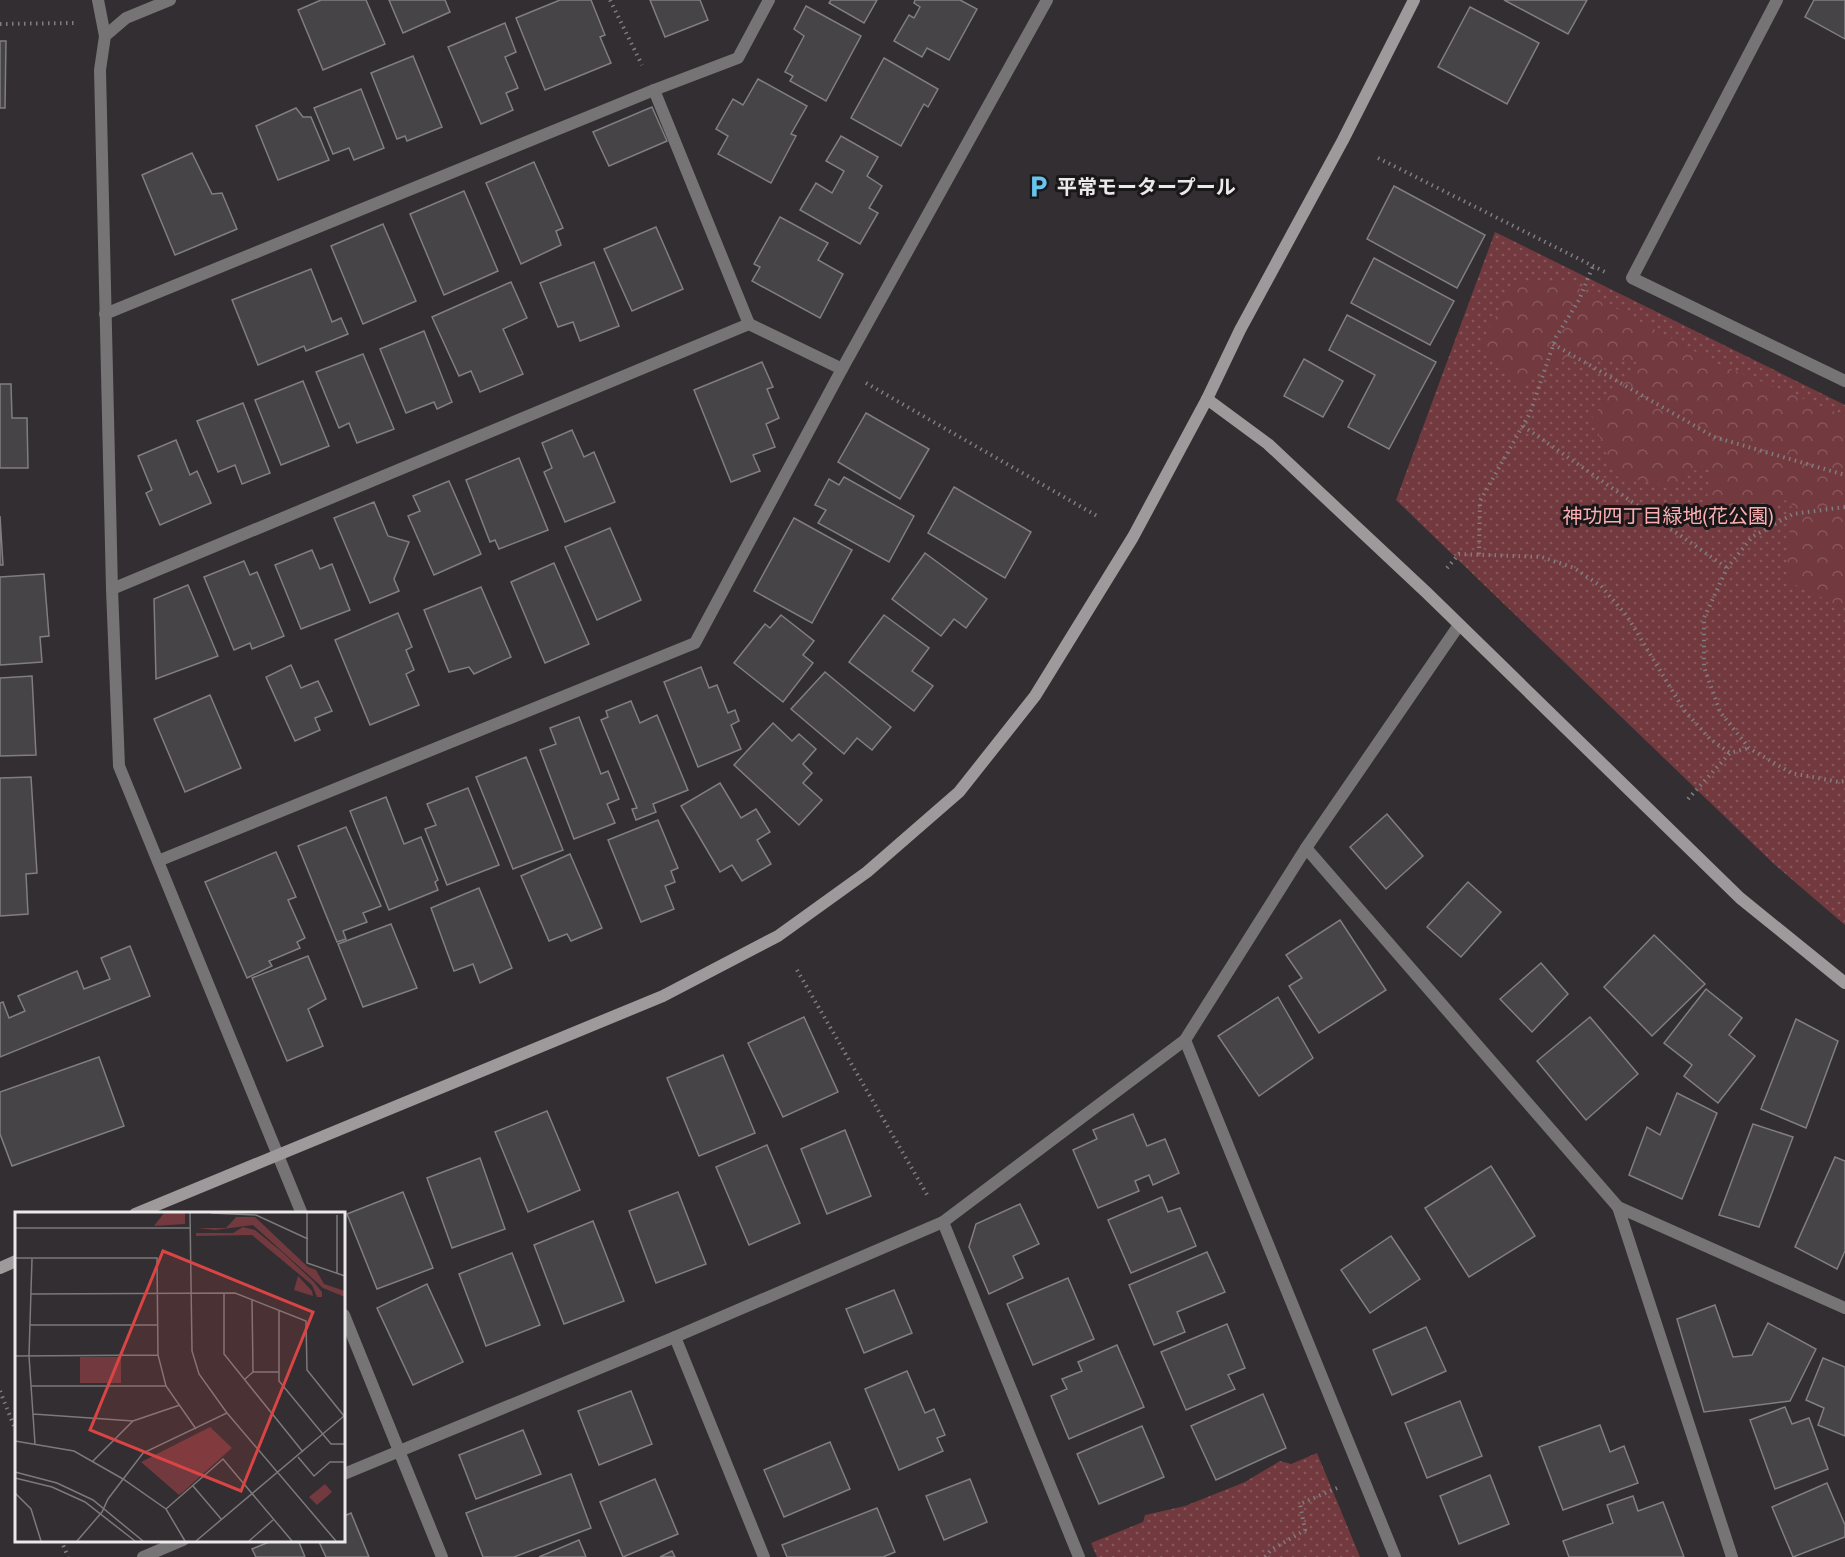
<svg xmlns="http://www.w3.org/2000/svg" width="1845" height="1557" viewBox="0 0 1845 1557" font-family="'Archivo Narrow','Noto Sans JP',sans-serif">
<defs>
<pattern id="green-dots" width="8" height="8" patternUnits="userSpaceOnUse" patternTransform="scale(1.5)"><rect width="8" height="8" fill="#723a3f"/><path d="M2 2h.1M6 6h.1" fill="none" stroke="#86565b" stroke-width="1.8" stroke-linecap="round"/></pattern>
<pattern id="forest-crowns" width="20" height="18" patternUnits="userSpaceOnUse" patternTransform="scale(1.5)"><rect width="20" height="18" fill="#723a3f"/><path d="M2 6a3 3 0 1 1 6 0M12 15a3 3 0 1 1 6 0" fill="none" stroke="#86565b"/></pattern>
</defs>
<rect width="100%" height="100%" fill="#322e31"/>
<g fill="url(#green-dots)">
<polygon points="1495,232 1845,405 1845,925 1775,865 1396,500"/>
<polygon points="1317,1453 1360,1557 1097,1557 1091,1543 1143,1522 1145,1515 1185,1506 1245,1482 1280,1461 1291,1464"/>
</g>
<polygon fill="url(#forest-crowns)" points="1566,281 1716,363 1845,416 1845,599 1841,607 1786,580 1792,499 1745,509 1705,521 1711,460 1671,486 1615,476 1592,417 1637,362 1566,358 1519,384 1480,346 1513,283"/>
<g fill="#464447" stroke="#817e82" stroke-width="1.5">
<polygon points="321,0 366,0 385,44 323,70 298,10"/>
<polygon points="389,0 445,0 450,12 403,33"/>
<polygon points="560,0 591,0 605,35 600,37 611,63 545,90 516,18"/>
<polygon points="650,0 700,0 708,20 665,37"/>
<polygon points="831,0 877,0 864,23 829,3"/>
<polygon points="915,0 960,0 977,9 949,60 927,48 922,57 894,41 909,15 914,18 920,7 914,3"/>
<polygon points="1504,0 1587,0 1568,34"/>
<polygon points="1814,0 1845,0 1845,39 1805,17"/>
<polygon points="806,6 861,36 826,101 790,81 793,76 785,72 804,36 794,29"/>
<polygon points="1470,7 1539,43 1507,104 1438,67"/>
<polygon points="505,23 516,52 505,57 518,88 506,93 513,110 481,124 448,47"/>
<polygon points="0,41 6,41 5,108 0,108"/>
<polygon points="413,56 442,127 407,141 405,136 397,139 371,73"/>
<polygon points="884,58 938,89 928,107 924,104 901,146 851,118"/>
<polygon points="758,79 807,106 791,134 796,136 771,183 718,154 728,136 716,129 733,99 743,105"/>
<polygon points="361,89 384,148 354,160 349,148 333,154 314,108"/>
<polygon points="652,107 667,141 609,166 593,132"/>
<polygon points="296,108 303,117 311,117 329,160 278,180 256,126"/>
<polygon points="841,136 878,157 867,176 882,186 869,208 878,213 860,244 800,210 816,183 832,193 844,171 826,161"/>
<polygon points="192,153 212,194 222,193 237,229 175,255 142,175"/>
<polygon points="534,162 563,228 556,231 561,245 521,264 486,183"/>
<polygon points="1394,186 1485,235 1457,288 1367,239"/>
<polygon points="464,191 498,271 444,295 410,214"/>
<polygon points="780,217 828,243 818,260 843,274 820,318 752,281 760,267 754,264"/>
<polygon points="383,224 416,301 363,324 331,246"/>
<polygon points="656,227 683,289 632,311 604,249"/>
<polygon points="1374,258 1454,301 1430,345 1351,303"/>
<polygon points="594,262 619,326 580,341 573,322 558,327 540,283"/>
<polygon points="311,269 332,322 341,318 348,334 306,351 304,346 258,365 232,300"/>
<polygon points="511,282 527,318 503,329 523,374 480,392 471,371 459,376 432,317"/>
<polygon points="1347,315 1436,362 1389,449 1348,427 1375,375 1329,350"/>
<polygon points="424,331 452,402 437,409 434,402 406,413 380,349"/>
<polygon points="363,354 394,429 357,443 349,423 339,428 316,372"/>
<polygon points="1304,359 1343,381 1323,417 1284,396"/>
<polygon points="762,362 773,387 767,389 779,418 766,424 775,447 753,455 760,471 731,482 694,390"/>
<polygon points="303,381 329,446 281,465 255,400"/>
<polygon points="0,384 11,384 12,418 27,418 28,468 0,468"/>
<polygon points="243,403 270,473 242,484 235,465 218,472 197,421"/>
<polygon points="866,413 929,449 900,499 838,462"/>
<polygon points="572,430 584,457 594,452 615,502 565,522 544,472 552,468 542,443"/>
<polygon points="176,440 190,475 197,471 211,503 160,525 146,493 152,490 138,456"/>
<polygon points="519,458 548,530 499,549 495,540 490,542 466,480"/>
<polygon points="844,477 914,516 889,562 818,523 826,510 815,505 829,479 839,485"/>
<polygon points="449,481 481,554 434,575 408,516 420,511 413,496"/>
<polygon points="954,487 1031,532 1005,578 928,533"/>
<polygon points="374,502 388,536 409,542 394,579 399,591 370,603 334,518"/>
<polygon points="0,516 3,565 0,565"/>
<polygon points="794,518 852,550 812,623 754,591"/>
<polygon points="610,528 641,600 597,620 565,547"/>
<polygon points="312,550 320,569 332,564 350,610 301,629 275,565"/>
<polygon points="925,553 987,599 966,628 954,619 941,636 892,599"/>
<polygon points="244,561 250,575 257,572 284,636 252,649 250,643 234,650 204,577"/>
<polygon points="554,563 589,644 545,663 511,582"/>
<polygon points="44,574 49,636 40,637 42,662 0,665 0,577"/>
<polygon points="188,585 218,656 156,679 154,599"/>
<polygon points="481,587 511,657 474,674 469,667 449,672 424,610"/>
<polygon points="398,613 412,647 406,650 414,670 406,674 419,705 370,725 335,640"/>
<polygon points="781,615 814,641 803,655 813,663 783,702 734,663 765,624 770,628"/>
<polygon points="884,615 929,648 912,671 933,686 914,711 849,662"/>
<polygon points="291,665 301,688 318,681 332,711 315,718 320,730 295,741 266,677"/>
<polygon points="701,667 709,688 717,685 728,713 735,710 739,721 731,725 741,749 698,767 664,682"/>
<polygon points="825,672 891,727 872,750 857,738 844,754 791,709"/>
<polygon points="32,676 36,755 0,756 0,678"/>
<polygon points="210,695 241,768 185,792 154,719"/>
<polygon points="631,701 640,723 657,715 688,790 653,804 656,812 636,820 632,809 637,808 601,720 608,717 606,711"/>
<polygon points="579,717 601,774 608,771 619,799 607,804 615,823 574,839 540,750 556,744 550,728"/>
<polygon points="773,723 792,741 799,734 816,749 803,764 812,773 803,783 822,800 799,825 734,765"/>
<polygon points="526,757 563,850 513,869 476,777"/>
<polygon points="31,777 37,873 26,874 28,914 0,916 0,778"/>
<polygon points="720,783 741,818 756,809 770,832 757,840 771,864 742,881 732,865 720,872 681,806"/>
<polygon points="468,788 499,865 447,885 425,829 436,825 427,804"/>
<polygon points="386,797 404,844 421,837 438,880 435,882 438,890 389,910 350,811"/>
<polygon points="1387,814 1423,856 1386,889 1350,847"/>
<polygon points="658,820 678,868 671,871 675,882 665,886 674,909 641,922 608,840"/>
<polygon points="346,827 381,906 363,913 367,922 343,931 346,939 337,942 298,846"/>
<polygon points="276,852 296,897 288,900 305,938 297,942 300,948 269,961 272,966 247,978 205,882"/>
<polygon points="570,854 602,928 571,941 567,934 549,941 521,876"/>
<polygon points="1468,882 1501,912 1461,957 1427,927"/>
<polygon points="479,888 512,968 480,983 473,964 454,971 431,908"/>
<polygon points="1340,920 1386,990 1319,1033 1289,986 1302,978 1286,955"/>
<polygon points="391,924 417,988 363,1007 338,944"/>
<polygon points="1654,935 1705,984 1652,1036 1604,987"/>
<polygon points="130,946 150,996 0,1057 0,1003 3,1002 9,1018 25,1011 18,996 77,971 84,989 110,979 101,958"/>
<polygon points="308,956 326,999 308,1009 323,1046 287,1061 252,978"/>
<polygon points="1541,963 1568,994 1532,1032 1500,999"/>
<polygon points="1706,989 1742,1018 1729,1035 1755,1056 1718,1103 1684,1076 1692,1065 1664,1043"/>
<polygon points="1278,997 1313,1058 1259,1096 1218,1036"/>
<polygon points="804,1017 838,1092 783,1117 748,1043"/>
<polygon points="1590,1017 1638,1074 1586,1120 1537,1061"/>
<polygon points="1796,1019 1838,1041 1806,1128 1761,1109"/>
<polygon points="723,1055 755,1133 699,1156 667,1078"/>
<polygon points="99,1057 124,1126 12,1166 0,1134 0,1092"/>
<polygon points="1677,1093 1717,1113 1682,1199 1629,1175 1647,1127 1660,1135"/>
<polygon points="547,1111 580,1190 528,1212 495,1132"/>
<polygon points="1133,1114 1147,1146 1165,1139 1179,1173 1153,1185 1149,1175 1135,1181 1139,1191 1098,1208 1073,1150 1097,1139 1093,1130"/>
<polygon points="1753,1124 1793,1137 1759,1227 1719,1215"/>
<polygon points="845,1130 871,1196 827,1214 801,1149"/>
<polygon points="767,1145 800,1223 749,1245 716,1167"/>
<polygon points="1835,1157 1845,1161 1845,1251 1837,1269 1795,1247"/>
<polygon points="480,1158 505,1229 452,1248 427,1178"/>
<polygon points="1491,1166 1535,1236 1469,1277 1425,1208"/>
<polygon points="403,1192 433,1268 377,1289 347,1214"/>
<polygon points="678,1192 706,1264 656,1283 629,1211"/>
<polygon points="1162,1197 1168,1212 1180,1208 1196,1246 1131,1273 1108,1220"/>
<polygon points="1020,1204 1039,1244 1013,1256 1023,1278 989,1294 969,1247 976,1224"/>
<polygon points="593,1221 624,1301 564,1324 534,1245"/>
<polygon points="1391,1236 1420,1279 1370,1313 1341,1270"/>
<polygon points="1207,1252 1225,1292 1177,1312 1185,1332 1154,1345 1129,1285"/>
<polygon points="512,1253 540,1325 486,1346 459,1274"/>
<polygon points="1068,1278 1094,1339 1033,1365 1007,1304"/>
<polygon points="427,1284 463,1362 413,1385 377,1308"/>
<polygon points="894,1290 912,1333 864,1353 846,1309"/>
<polygon points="1715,1305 1733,1357 1752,1355 1768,1323 1816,1349 1790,1401 1704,1412 1677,1319"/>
<polygon points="1227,1324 1245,1368 1228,1375 1235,1389 1186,1410 1161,1352"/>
<polygon points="1426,1327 1446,1371 1392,1395 1373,1350"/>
<polygon points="1117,1345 1144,1407 1069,1439 1051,1396 1067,1389 1062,1379 1082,1371 1078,1362"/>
<polygon points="1823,1358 1845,1367 1845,1436 1818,1425 1824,1408 1806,1400"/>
<polygon points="907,1371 925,1413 934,1409 945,1435 937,1438 943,1451 899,1470 865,1389"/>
<polygon points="631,1391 652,1444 599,1465 578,1411"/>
<polygon points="1263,1394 1286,1448 1216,1480 1191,1426"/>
<polygon points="1460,1401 1482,1456 1427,1478 1405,1423"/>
<polygon points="1785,1407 1792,1424 1809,1418 1828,1469 1775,1489 1750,1420"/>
<polygon points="1600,1425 1610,1452 1624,1446 1638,1483 1563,1510 1539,1447"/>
<polygon points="1142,1426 1164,1477 1099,1504 1077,1454"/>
<polygon points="523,1430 541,1474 476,1499 459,1455"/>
<polygon points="830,1442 850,1489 784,1517 764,1470"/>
<polygon points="571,1474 591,1528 514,1557 483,1557 466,1513"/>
<polygon points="1490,1475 1509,1524 1459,1544 1440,1496"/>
<polygon points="655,1479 678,1534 623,1557 600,1502"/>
<polygon points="970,1479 987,1522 944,1540 926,1496"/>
<polygon points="1827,1483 1845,1525 1845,1537 1793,1557 1772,1507"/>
<polygon points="1633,1496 1638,1511 1663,1502 1684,1557 1569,1557 1563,1541 1613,1523 1607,1505"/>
<polygon points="877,1508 895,1552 883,1557 787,1557 782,1545"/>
<polygon points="351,1513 369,1557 326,1557 319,1542 344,1540 344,1516"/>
<polygon points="274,1540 298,1540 305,1557 256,1557 252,1549"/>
<polygon points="579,1540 586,1557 539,1557"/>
<polygon points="672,1551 675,1557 660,1557"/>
</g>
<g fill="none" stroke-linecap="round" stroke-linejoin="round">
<g stroke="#807c7f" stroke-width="4" stroke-dasharray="1.5 4.5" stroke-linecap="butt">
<polyline points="610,0 642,65"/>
<polyline points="0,24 74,23"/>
<polyline points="1378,158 1605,272"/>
<polyline points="1553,344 1714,437 1845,475"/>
<polyline points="866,383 1097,516"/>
<polyline points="1523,426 1727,568"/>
<polyline points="1845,507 1793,514 1752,537 1727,568 1704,618 1704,667 1720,712 1749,748 1791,773 1839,782 1845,781"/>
<polyline points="1479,554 1480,501 1530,413 1556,337 1579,300 1593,266"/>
<polyline points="1447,568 1459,554 1542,557 1574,568 1601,586 1627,616 1684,710 1710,739 1730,753"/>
<polyline points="1688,799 1730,753 1749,748"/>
<polyline points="797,970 929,1198"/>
<polyline points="0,1391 16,1431"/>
<polyline points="61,1540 68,1557"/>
<polyline points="1265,1557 1271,1550 1305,1530 1300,1504 1337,1488"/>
</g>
<polyline stroke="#767475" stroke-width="12" points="98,0 105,36"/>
<g stroke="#767475" stroke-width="12">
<polyline points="170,0 126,18 105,36 100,70 112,589 119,766 302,1214"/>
<polyline points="1777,0 1632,278 1845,381"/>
<polyline points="654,90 749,324"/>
<polyline points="105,314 654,90 738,58 769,0"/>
<polyline points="112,589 749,324 842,369"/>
<polyline points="1306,848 1618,1207 1845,1308"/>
<polyline points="158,861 695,643 842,369 1047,0"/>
<polyline points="1185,1040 1395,1557"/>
<polyline points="1618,1207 1732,1557"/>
<polyline points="943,1222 1079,1557"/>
<polyline points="344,1315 442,1557"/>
<polyline points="675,1337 764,1557"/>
<polyline points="344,1474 675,1337 943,1222 1185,1040 1306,848 1459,625"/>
<polyline points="143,1557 183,1540"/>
</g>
<g stroke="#9e9a9b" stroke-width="12">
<polyline points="1207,399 1240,330 1343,140 1414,0"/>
<polyline points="135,1214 663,996 778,936 867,872 959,792 1035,696 1133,537 1207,399 1268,444 1427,593 1740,898 1845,983"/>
<polyline points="0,1268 16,1261"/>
</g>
</g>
<defs>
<symbol id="parking-bare" viewBox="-9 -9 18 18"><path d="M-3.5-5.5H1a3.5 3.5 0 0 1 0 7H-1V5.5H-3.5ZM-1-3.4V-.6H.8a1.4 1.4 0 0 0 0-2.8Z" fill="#67c4ef" stroke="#191718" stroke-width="2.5" paint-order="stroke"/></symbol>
</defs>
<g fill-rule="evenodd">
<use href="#parking-bare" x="1022" y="170" width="33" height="33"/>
</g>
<g text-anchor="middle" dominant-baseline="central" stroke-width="6" stroke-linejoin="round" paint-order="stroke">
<g font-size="20" font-weight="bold" fill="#ece9eb" stroke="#191718" text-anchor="start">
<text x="1057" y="186">平常モータープール</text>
</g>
<g font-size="20" fill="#fbafb3" stroke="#191718">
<text x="1668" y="515">神功四丁目緑地(花公園)</text>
</g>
</g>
<g transform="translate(15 1212)">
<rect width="330" height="330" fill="#322e31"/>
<path d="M149 1H170V12L139 14ZM283 64 297 79 298 84 279 78ZM65 145H106V171H65ZM195 215 217 236 164 283 126 250Z" fill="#723a3f"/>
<path d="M221 5H240L293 55 301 58 309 72 330 79V85L308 76 238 13 200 18 182 16H211ZM228 15 240 18 267 40 298 69 307 80V85H302L297 73 237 23 181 24V21H218ZM207 230 212 235 210 241 167 281 144 264V253H149L154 267 164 274 165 262 172 261 168 254 172 250 180 254 181 245 187 247 189 238H196L199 244 202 232Z" fill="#723a3f"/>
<path d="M310 272 317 280 302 293 294 285Z" fill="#723a3f"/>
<path fill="none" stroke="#7c797b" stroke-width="1.5" d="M196 1 241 3 293 27M292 1V51L330 64M0 16H175M0 46H142L143 143 151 174 181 217M17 47 14 144 20 232M322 61V3M209 81V142L288 240M16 82 220 81 291 109 292 158 329 204 181 329M264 98V169L316 232H330M15 113H142M0 144 143 143M238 160H264M230 167 238 160 237 88M16 174H151M212 201 321 329M18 202 118 209M0 229 59 239 108 267 151 297 170 329M283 245 299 264 315 250H330M77 250 118 209 165 193M0 260 42 271 78 288 128 329M0 266 37 275 70 290 120 329M178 274 207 308M0 281 16 297 26 329M151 297 208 247 277 329M62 329 87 300 93 287 128 241 212 201 184 162 177 139 175 1M234 329 258 308"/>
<path fill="#d94545" fill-opacity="0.15" stroke="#d94545" stroke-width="3" d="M148 39 298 100 226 279 75 218Z"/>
<rect width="330" height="330" fill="none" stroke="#ece9eb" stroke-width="3"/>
</g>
</svg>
